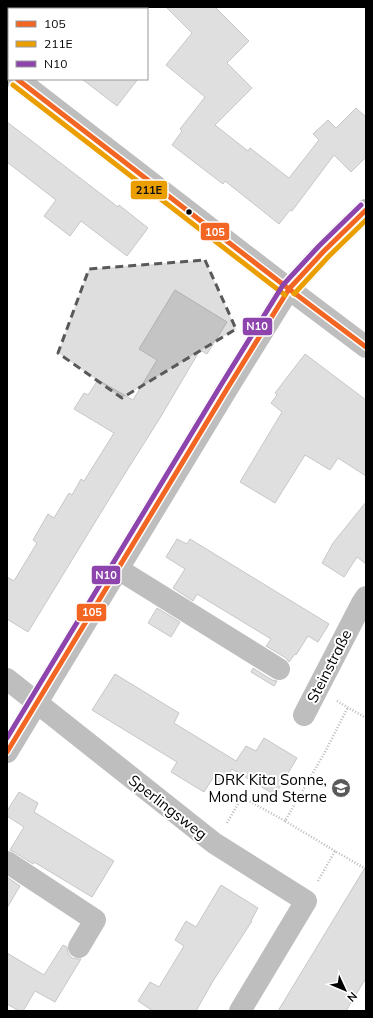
<svg xmlns="http://www.w3.org/2000/svg" width="373" height="1018" viewBox="0 0 373 1018" font-family="Mulish,sans-serif">
<rect width="100%" height="100%" fill="#fff"/>
<g fill="#dfdfdf" stroke="#c7c7c7">
<polygon points="166,7 215,7 249,41 227,63 252,88 215,125 248,151 250,148 289,178 319,140 313,134 328,120 336,128 356,108 366,117 366,157 351,172 334,155 292,211 290,210 279,224 225,181 223,184 172,145 182,131 180,129 205,97 166,65 192,33"/>
<polygon points="82,79 138,79 117,106"/>
<polygon points="7,122 118,207 119,205 148,228 127,256 81,221 70,236 44,216 56,200 7,162"/>
<polygon points="175,290 227,322 207,354 200,350 160,418 119,483 28,632 7,619 7,577 14,581 37,543 33,540 48,514 54,518 69,493 72,495 81,479 84,481 114,433 74,409 84,393 88,395 98,380 133,400 157,360 139,349"/>
<polygon points="305,354 366,400 366,476 338,458 330,470 305,455 275,503 240,482 282,412 271,403 277,395 275,393"/>
<polygon points="366,502 366,564 357,557 344,577 322,563 333,543"/>
<polygon points="177,539 187,544 190,539 329,624 318,642 308,636 296,655 295,654 289,662 286,658 266,646 271,639 197,594 193,601 173,588 185,569 166,557"/>
<polygon points="157,608 180,622 171,637 148,623"/>
<polygon points="253,668 272,680 277,681 274,686 251,672"/>
<polygon points="115,674 179,713 174,723 236,761 246,746 256,751 264,738 297,758 275,795 232,769 222,784 213,778 204,792 171,772 177,762 92,710"/>
<polygon points="19,792 38,803 34,812 114,861 92,897 34,862 33,864 14,852 10,850 24,827 7,816 7,811"/>
<polygon points="366,866 366,978 346,1011 278,1011"/>
<polygon points="7,877 20,886 7,908"/>
<polygon points="221,885 258,908 251,921 252,921 213,981 196,1011 153,1011 138,1001 150,982 159,987 184,946 175,940 186,921 196,927"/>
<polygon points="63,945 67,947 68,953 72,958 78,959 81,959 55,1002 35,991 23,1011 19,1011 7,1004 7,953 44,975"/>
</g>
<g fill="none" stroke-linecap="round" stroke-linejoin="round">
<g stroke="#b9b9b9" stroke-width="2.5" stroke-dasharray="1 2" stroke-linecap="butt">
<polyline points="337,701 366,718"/>
<polyline points="227,823 242,797 285,821"/>
<polyline points="335,851 285,821 325,752 348,707"/>
<polyline points="318,881 335,851 366,869"/>
</g>
<g stroke="#bebebe" stroke-width="22">
<polyline points="95,9 97,7"/>
<polyline points="17,79 289,289 366,347"/>
<polyline points="118,569 279,669"/>
<polyline points="7,679 214,843 306,901 240,1011"/>
<polyline points="304,715 362,603 366,597"/>
<polyline points="7,752 227,389 289,289 324,251 366,210"/>
<polyline points="7,862 95,920 79,947"/>
</g>
<defs>
<g id="bus-1">
<polyline points="17,79 289,289 366,347"/>
<polyline points="7,752 227,389 289,289 324,251 366,210"/>
</g>
<g id="bus-2">
<polyline points="13,85 285,295"/>
<polyline points="294,294 329,256 366,220"/>
</g>
<polyline id="bus-3" points="7,738 221,385 283,285 319,246 361,205"/>
</defs>
<use href="#bus-1" stroke="#fff" stroke-width="8"/>
<use href="#bus-2" stroke="#fff" stroke-width="8"/>
<use href="#bus-3" stroke="#fff" stroke-width="8"/>
<use href="#bus-1" stroke="#f26522" stroke-width="5"/>
<use href="#bus-2" stroke="#eb9e00" stroke-width="5"/>
<use href="#bus-3" stroke="#8e44ad" stroke-width="5"/>
</g>
<path fill="#595959" fill-opacity="0.2" stroke="#595959" stroke-width="3" stroke-dasharray="8 5" stroke-linejoin="round" d="M205 260 236 329 122 398 58 353 89 269Z"/>
<defs>
<symbol id="school-disc" viewBox="-11 -11 22 22"><circle r="9.5" fill="#595959" stroke="#fff"/><path d="M0-5L7-2L0 1L-7-2ZM-4 1L0 2.5L4 1V4Q0 6-4 4Z" fill="#fff"/></symbol>
</defs>
<g fill-rule="evenodd">
<use href="#school-disc" x="330" y="777" width="22" height="22"/>
</g>
<circle fill="#000" stroke="#fff" stroke-width="1.5" cx="189" cy="212" r="3.5"/>
<g text-anchor="middle" dominant-baseline="central" stroke-width="4" stroke-linejoin="round" paint-order="stroke">
<g font-size="15" fill="#000" stroke="#fff">
<text transform="translate(329 666) rotate(-63)">Steinstraße</text>
<text transform="translate(168 807) rotate(38)">Sperlingsweg</text>
</g>
<g font-size="15" fill="#000" stroke="#fff" text-anchor="end">
<text x="327" y="779">DRK Kita Sonne,<tspan x="327" dy="17">Mond und Sterne</tspan></text>
</g>
</g>
<g stroke="#fff" stroke-width="1.5">
<rect x="130" y="180" width="38" height="20" rx="4" fill="#eb9e00"/>
<rect x="200" y="222" width="30" height="19" rx="4" fill="#f26522"/>
<rect x="242" y="317" width="31" height="19" rx="4" fill="#8e44ad"/>
<rect x="91" y="565" width="30" height="20" rx="4" fill="#8e44ad"/>
<rect x="76" y="603" width="31" height="19" rx="4" fill="#f26522"/>
</g>
<g font-size="11" text-anchor="middle" font-weight="bold" fill="#fff">
<text x="215" y="236">105</text>
<text x="257" y="330">N10</text>
<text x="106" y="579">N10</text>
<text x="92" y="616">105</text>
</g>
<g font-size="11" text-anchor="middle" font-weight="bold" fill="#111">
<text x="149" y="194">211E</text>
</g>
<rect width="373" height="1018" fill="none" stroke="#000000" stroke-width="16"/>
<rect x="8" y="8" width="140" height="72" fill="#ffffff" stroke="#999999"/>
<rect x="16" y="21" width="20" height="6" fill="#f26522" stroke="#999999"/>
<text x="44" y="28" font-size="12" fill="#000000">105</text>
<rect x="16" y="41" width="20" height="6" fill="#eb9e00" stroke="#999999"/>
<text x="44" y="48" font-size="12" fill="#000000">211E</text>
<rect x="16" y="61" width="20" height="6" fill="#8e44ad" stroke="#999999"/>
<text x="44" y="68" font-size="12" fill="#000000">N10</text>
<g transform="translate(345 990) rotate(134)" stroke="#ffffff" stroke-width="3" paint-order="stroke">
<path d="M0-3L7 15L0 10L-7 15Z" fill="#000000"/>
<text y="-6" font-size="11" font-weight="bold" text-anchor="middle" fill="#000000">N</text>
</g>
</svg>
